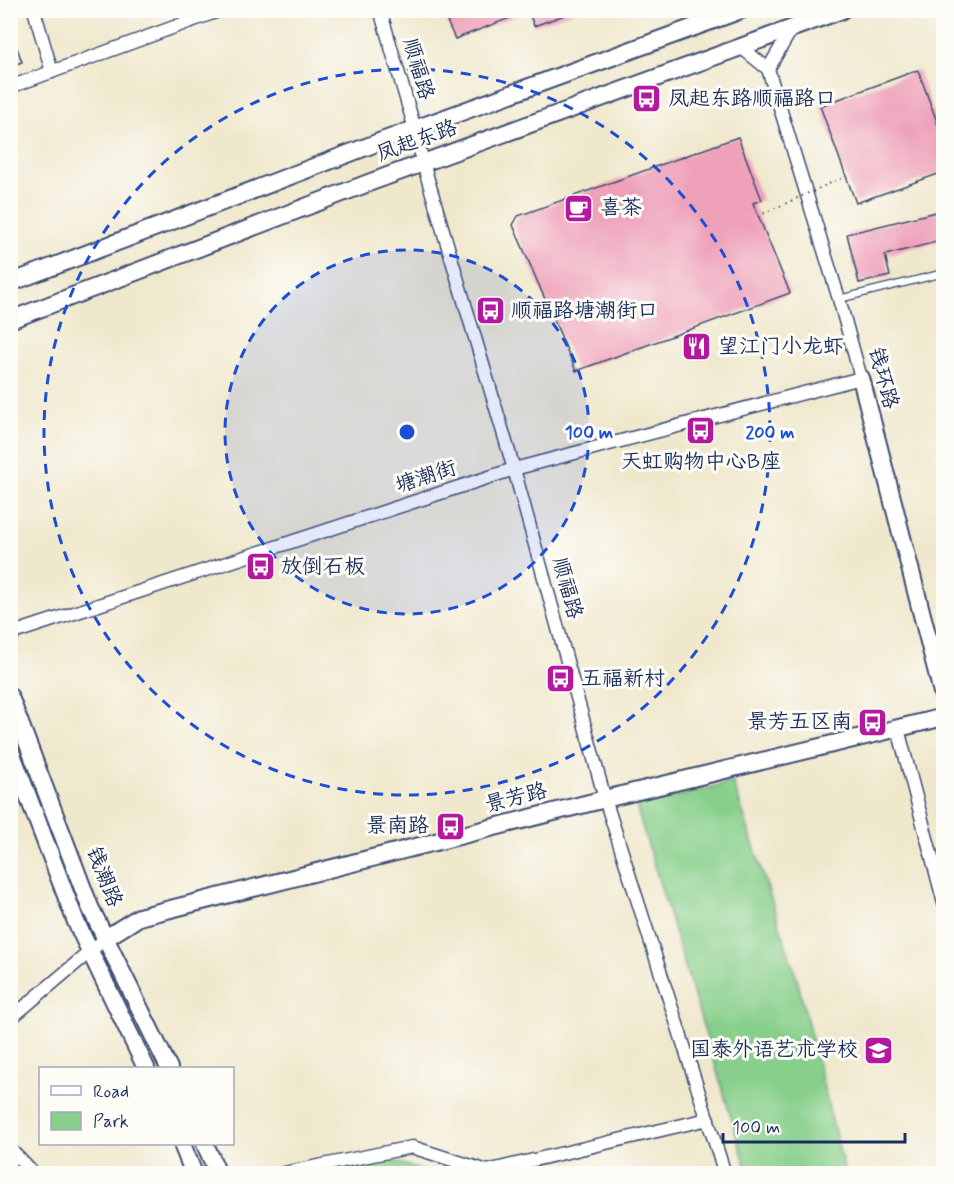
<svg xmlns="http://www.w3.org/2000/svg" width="954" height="1184" viewBox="0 0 954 1184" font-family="Mynerve,'LXGW WenKai TC',sans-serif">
<rect width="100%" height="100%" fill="#fdfcf7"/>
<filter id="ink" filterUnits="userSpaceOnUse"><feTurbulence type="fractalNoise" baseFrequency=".0167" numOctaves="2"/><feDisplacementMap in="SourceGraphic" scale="12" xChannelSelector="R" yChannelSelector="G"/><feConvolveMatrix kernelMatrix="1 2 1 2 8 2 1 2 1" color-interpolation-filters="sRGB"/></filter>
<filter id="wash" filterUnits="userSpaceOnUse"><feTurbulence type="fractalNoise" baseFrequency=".008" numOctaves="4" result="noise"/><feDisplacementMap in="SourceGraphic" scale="24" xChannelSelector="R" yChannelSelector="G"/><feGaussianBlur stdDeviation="1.35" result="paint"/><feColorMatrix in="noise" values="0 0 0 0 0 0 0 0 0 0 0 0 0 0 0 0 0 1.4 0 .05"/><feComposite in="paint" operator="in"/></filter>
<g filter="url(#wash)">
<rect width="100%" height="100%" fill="#f0e8cd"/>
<g fill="#87cf8a" stroke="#517f74" stroke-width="1.5">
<polygon points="733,782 797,979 845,1173 748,1173 636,806"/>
<polygon points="382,1157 429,1173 313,1174"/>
</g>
<g id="blocks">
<g fill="#eea1b9">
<polygon points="442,10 527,10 528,11 455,39"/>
<polygon points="528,10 573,10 573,12 534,26"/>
<polygon points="12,33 22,62 10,66 10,34"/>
<polygon points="918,70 944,141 944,172 856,203 820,106"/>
<polygon points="738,137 762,200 753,203 790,293 576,371 513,225 518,216"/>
<polygon points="944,210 944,240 885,255 890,276 859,283 847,234"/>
</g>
</g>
</g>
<g filter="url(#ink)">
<use href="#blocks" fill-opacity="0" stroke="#3b4b6f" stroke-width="1.5"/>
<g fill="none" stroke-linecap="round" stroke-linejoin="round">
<defs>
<polyline id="lane" points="839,299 944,273"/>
<g id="street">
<polyline points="34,10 52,72"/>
<polyline points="380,10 415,129 423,163 514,469 605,799 725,1174"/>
<polyline points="768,69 791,30"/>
<polyline points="10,87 221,10"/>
<polyline points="10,634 514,469 861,378 839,299 768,69 742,48"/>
<polyline points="898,729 944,903"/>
<polyline points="10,1019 106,938"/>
<polyline points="10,1149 34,1174"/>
<polyline points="279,1174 412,1147 487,1171 708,1119"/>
</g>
<g id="secondary">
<polyline points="10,283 379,142 741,10"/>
<polyline points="10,320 371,182 842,10"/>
<polyline points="861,378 944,700"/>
<polyline points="10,697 90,907 169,1068"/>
<polyline points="10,749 76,922 146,1068"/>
<polyline points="106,938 139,917 605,799 944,717"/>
<polyline points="182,1144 194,1174"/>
<polyline points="205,1144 218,1174"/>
</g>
</defs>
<use href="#lane" stroke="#3b4b6f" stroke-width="9"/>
<use href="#street" stroke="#3b4b6f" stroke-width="15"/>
<use href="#secondary" stroke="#3b4b6f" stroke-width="20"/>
<use href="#lane" stroke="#fff" stroke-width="6"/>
<use href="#street" stroke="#fff" stroke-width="12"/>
<use href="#secondary" stroke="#fff" stroke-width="16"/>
<polyline stroke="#3b4b6f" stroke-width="2" stroke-dasharray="1.5 4.5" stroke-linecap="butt" points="758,216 846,176"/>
</g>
</g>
<circle cx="407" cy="432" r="182" fill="#1d4ed8" fill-opacity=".12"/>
<g fill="none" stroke="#1d4ed8" stroke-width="3" stroke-dasharray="10 8">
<circle cx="407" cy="432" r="182"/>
<circle cx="407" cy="432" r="363"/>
</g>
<defs>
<symbol id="bus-square" viewBox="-11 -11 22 22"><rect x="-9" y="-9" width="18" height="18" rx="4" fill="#b5179e" stroke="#fdfcf7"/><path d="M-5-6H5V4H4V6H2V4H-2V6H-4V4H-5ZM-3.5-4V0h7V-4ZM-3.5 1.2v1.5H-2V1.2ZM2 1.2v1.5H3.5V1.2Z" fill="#fff"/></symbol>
<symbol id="cafe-square" viewBox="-11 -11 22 22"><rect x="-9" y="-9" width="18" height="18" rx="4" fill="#b5179e" stroke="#fdfcf7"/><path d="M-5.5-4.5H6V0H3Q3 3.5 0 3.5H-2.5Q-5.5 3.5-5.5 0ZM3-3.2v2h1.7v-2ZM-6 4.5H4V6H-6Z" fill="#fff"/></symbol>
<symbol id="restaurant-square" viewBox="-11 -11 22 22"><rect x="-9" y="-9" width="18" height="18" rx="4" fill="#b5179e" stroke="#fdfcf7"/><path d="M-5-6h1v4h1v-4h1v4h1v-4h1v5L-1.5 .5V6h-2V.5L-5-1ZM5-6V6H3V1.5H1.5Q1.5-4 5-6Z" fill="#fff"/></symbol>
<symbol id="school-square" viewBox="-11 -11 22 22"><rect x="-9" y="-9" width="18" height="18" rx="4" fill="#b5179e" stroke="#fdfcf7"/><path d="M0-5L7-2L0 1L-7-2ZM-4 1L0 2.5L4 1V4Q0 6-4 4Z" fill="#fff"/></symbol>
</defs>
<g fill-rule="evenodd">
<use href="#bus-square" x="630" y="82" width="33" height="33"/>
<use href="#cafe-square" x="562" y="192" width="33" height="33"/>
<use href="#bus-square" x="474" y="294" width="33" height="33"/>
<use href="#restaurant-square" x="680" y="330" width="33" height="33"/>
<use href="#bus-square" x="684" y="414" width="33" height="33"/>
<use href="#bus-square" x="244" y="550" width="33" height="33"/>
<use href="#bus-square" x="544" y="662" width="33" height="33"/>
<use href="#bus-square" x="856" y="706" width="33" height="33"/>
<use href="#bus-square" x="434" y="810" width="33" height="33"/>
<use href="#school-square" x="862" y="1034" width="33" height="33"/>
</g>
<g text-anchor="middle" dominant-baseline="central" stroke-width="6" stroke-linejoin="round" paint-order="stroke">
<g font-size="21" fill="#1b2f5e" stroke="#fdfcf7">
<text transform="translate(418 69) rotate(74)">顺福路</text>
<text transform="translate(417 141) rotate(-20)">凤起东路</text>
<text transform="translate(883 378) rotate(75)">钱环路</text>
<text transform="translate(426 477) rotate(-18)">塘潮街</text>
<text transform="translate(567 588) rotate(75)">顺福路</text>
<text transform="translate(516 798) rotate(-14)">景芳路</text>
<text transform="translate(104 877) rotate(68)">钱潮路</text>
</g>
<g font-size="21" fill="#1b2f5e" stroke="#fdfcf7" text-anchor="start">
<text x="668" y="99">凤起东路顺福路口</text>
<text x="600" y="208">喜茶</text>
<text x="511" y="311">顺福路塘潮街口</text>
<text x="718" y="347">望江门小龙虾</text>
<text x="701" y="462" text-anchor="middle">天虹购物中心B座</text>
<text x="281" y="567">放倒石板</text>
<text x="581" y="679">五福新村</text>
<text x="852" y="722" text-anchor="end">景芳五区南</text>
<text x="429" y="826" text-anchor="end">景南路</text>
<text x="858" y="1050" text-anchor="end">国泰外语艺术学校</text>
</g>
</g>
<circle cx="407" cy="432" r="9" fill="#1d4ed8" stroke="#fdfcf7" stroke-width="3"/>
<g font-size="18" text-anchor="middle" font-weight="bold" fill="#1d4ed8" stroke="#fdfcf7" stroke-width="6" stroke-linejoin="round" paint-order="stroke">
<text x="589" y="438">100 m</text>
<text x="770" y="438">200 m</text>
</g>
<rect width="954" height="1184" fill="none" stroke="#fdfcf7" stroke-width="36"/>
<rect x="39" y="1067" width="195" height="78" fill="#fdfcf7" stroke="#a3aaba" stroke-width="1.5"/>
<rect x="51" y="1086" width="30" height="9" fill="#ffffff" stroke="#a3aaba" stroke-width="1.5"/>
<text x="93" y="1097" font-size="18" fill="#1b2f5e">Road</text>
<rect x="51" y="1112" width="30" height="18" fill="#87cf8a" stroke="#a3aaba" stroke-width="1.5"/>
<text x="93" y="1127" font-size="18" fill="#1b2f5e">Park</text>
<path d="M723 1133v9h182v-9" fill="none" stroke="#1b2f5e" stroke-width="3"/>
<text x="732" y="1133" font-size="18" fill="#1b2f5e" stroke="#fdfcf7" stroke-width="4.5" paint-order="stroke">100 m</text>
</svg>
